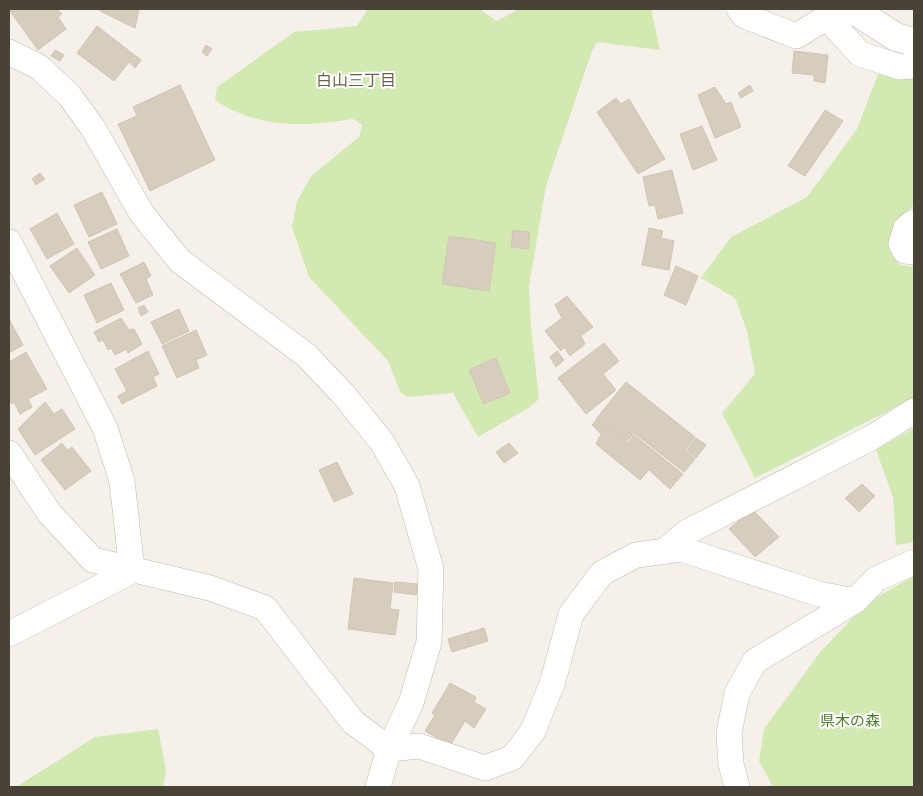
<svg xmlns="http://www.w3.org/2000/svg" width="923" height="796" viewBox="0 0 923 796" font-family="'Roboto Condensed','Noto Sans JP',sans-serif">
<rect width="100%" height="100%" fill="#f5f1ea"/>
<g fill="#d2eab2">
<path d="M368 9H479L497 21 519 9H651L660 50 597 42 592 51 546 186 529 286 531 326 539 399 530 407 478 437 453 393 407 397 400 392 388 361 309 277 292 227 297 201 311 176 359 137 362 125 353 119C304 127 258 129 215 100L217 87 294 32 357 26Z"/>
<polygon points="880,69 914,72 914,205 909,210 890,240 899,265 914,267 914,398 755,478 722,413 755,374 747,331 735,298 701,278 731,237 807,197 857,129"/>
<polygon points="914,428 914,542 896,545 893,497 876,450"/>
<polygon points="914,576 914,787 773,787 759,761 764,729 821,651 868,602"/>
<polygon points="158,729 166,770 163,787 16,787 95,737"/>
</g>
<g fill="#d7cdbe" stroke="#d2c5b1">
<polygon points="14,9 57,9 62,14 58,17 66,29 38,50 10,11"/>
<polygon points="100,9 139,9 135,28 100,11"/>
<polygon points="97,26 141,60 135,68 129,62 114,81 77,53"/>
<polygon points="206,45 212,49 207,56 202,52"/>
<polygon points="55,50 64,55 60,61 51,56"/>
<polygon points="794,51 828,55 825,83 814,81 814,75 792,73"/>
<polygon points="180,85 215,160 150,191 118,124 137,116 133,107"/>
<polygon points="750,85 753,91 741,98 738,93"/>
<polygon points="715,87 726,104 731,102 741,127 715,138 698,95"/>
<polygon points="616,98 621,104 629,99 665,159 638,174 597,112"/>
<polygon points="825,110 843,121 805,176 788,166"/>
<polygon points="702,126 717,160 693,170 680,134"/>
<polygon points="672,170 683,213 658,219 655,205 649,206 643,177"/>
<polygon points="40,173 45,179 36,185 32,179"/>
<polygon points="102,192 117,224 89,237 74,205"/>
<polygon points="57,213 74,244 47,259 30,229"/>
<polygon points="649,228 663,231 661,238 674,241 669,270 642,265"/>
<polygon points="117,229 129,256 101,269 88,242"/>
<polygon points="513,230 530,232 528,249 511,247"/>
<polygon points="449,236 496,243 489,291 442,284"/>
<polygon points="77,248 95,275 69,293 50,266"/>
<polygon points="144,262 151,276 146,279 153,295 136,303 120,274"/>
<polygon points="676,266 698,276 686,305 664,295"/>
<polygon points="111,283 124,310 97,323 84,295"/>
<polygon points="567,296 593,327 581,336 585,344 570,356 564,347 561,351 545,331 562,318 555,305"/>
<polygon points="144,305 148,312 141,316 138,308"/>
<polygon points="179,309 189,331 162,344 151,322"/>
<polygon points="121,318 129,330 134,329 142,344 128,353 127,349 115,355 111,348 108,350 103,340 99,342 94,332"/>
<polygon points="9,319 23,345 9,353"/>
<polygon points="196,330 207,355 196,360 199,368 177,378 162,346"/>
<polygon points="604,343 619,361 603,374 616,390 586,414 558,378"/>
<polygon points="148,351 159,374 153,377 157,386 122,404 118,396 127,391 115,369"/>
<polygon points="557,351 564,360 556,367 550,357"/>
<polygon points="26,352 47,389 28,399 32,407 20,414 14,402 12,404 9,399 9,362"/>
<polygon points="496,358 510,393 484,404 469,370"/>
<polygon points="626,382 695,437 685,450 695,459 684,472 634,433 627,441 596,419"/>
<polygon points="45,402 54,414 62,409 75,429 35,455 18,429"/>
<polygon points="596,420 628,443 634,435 683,474 670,489 649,470 640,480 596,444 601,434 592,425"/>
<polygon points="696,438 706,445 696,458 687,450"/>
<polygon points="62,443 67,450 72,447 91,471 65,490 41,460"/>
<polygon points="509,443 518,453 504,463 496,452"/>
<polygon points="337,462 353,494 334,502 319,470"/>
<polygon points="862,484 875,496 859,512 845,498"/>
<polygon points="752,509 779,537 755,557 729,529"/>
<polygon points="354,578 393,583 390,609 399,610 395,635 348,629"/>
<polygon points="395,582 418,584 416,595 394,592"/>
<polygon points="484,628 488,641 452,652 448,639"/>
<polygon points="450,683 476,697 474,702 486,709 474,728 465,721 450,746 425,731 435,715 432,713"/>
</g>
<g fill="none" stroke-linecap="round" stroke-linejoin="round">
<defs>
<g id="minor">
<polyline points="739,9 745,16 796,36 826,18"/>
<polyline points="842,9 837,29 860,54 900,67 914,66"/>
<polyline points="9,52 39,67 69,95 93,128 142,214 180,261 306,355 343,394 382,442 407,486 431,569 429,642 411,703 389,749 378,787"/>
<polyline points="914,222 906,228 901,244 905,251 914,252"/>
<polyline points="9,242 105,428 122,481 132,571"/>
<polyline points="9,453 50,514 93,560 210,588 265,608 353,722 389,749 419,746 485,768 512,758 533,731 553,681 571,614 602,573 636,555 681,549 819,594 855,601"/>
<polyline points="665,551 687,532 871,438 914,411"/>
<polyline points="9,634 132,571"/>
<polyline points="737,787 731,764 729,733 737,693 755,661 855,601 876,579 914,562"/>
</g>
<polyline id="tertiary" points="852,9 896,37 914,42"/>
</defs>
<use href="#minor" stroke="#c1b9ac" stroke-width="26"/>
<use href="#tertiary" stroke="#c1b9ac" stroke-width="29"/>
<use href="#minor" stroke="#fff" stroke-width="25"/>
<use href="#tertiary" stroke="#fff" stroke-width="28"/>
</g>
<g text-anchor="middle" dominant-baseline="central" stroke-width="4" stroke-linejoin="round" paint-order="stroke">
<g font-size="15" fill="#4b7e28" stroke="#fff">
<text x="850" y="721">県木の森</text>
</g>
<g font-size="16" fill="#6d5f4e" stroke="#fff">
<text x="356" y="80">白山三丁目</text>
</g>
</g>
<rect width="923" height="796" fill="none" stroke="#494237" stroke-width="20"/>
</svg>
